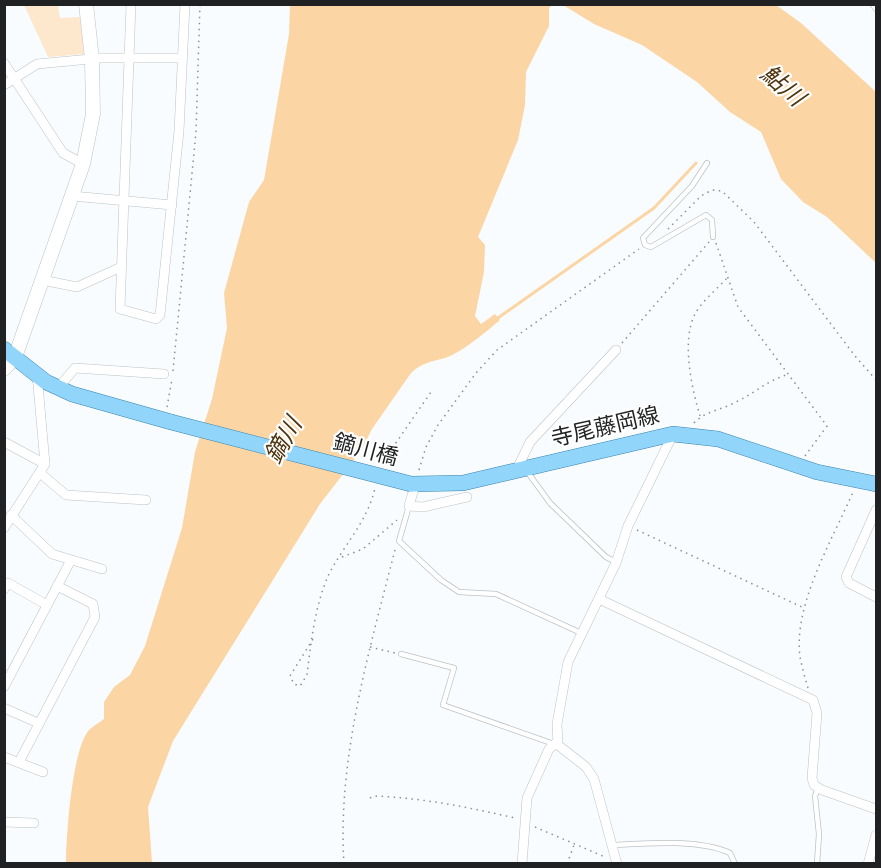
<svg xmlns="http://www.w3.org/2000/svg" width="881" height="868" viewBox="0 0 881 868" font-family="Jost,'Noto Sans JP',sans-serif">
<rect width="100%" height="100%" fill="#f8fcfe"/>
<polygon fill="#fde8ce" points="24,5 58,5 60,18 80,17 84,54 48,57"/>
<g fill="#fcd5a4">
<path d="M290 5H552L549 8V26L526 72 525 105 518 140 478 237 485 245 484 272 475 316 481 324 495 314 500 320C487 331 461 353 445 358 431 362 423 362 411 373L372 429 361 451 320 504 173 741 148 807 152 863 66 864C66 837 72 749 89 730 93 726 99 723 104 719V702L114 687 130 675 145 646 182 528 195 452 212 399 227 328 224 293 249 202 264 180 289 34Z"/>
<polygon points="563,5 776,5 801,23 876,92 876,263 827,217 803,202 781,179 761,132 730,112 697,82 642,45 594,24"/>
</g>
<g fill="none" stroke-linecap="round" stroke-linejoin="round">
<polyline stroke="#fcd5a4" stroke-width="3" points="495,320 654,208 696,163"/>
<defs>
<g id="lane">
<polyline points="872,4 876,9"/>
<polyline points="707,163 692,186 643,238 645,245 651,247 706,215 712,220 713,237"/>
<polyline points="526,470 550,503 606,557 616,562"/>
<polyline points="409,506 399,541 441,580 459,592 496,594 581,633"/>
<polyline points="401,654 454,668 443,705 554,744"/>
<path d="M613 845C647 843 699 839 730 853L735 864"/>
<polyline points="817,864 819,834 815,796 818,788"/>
</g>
<g id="street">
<polyline points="131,4 120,309 156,319 160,315 179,131 185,4"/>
<polyline points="4,63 63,153 83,164"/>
<polyline points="4,85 37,64 101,58 182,58"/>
<polyline points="72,196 172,205"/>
<polyline points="42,280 77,287 121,267"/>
<polyline points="58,388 75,368 164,374"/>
<polyline points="4,442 45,464"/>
<polyline points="517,469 530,442 616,350"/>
<polyline points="40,473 66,495 146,500"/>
<polyline points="415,485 409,506 423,507 467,497"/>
<polyline points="876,510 846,577 849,583 876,597"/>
<polyline points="11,515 52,554 102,569"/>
<polyline points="4,528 45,464 37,374"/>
<polyline points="4,589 8,583 47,605"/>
<polyline points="599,599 813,700 817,713 812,778 814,785 822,790 876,809"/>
<polyline points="4,687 71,560"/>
<polyline points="4,708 38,723"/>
<polyline points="4,757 43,772"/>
<polyline points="19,762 95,617 93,604 57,586"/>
<polyline points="4,822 34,823"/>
<polyline points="522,864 527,798 549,749 557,742"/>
<polyline points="617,864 594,779 586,767 558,745 557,724 568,662 616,563 628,526 673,434"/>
<polyline points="868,864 876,835"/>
</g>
<polyline id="secondary" points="4,369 15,357 83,164 93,114 92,59 86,4"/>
<g id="primary">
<polyline points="4,349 46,382 72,394 171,422"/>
<polyline points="411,484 463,483 673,434 718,439 817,472 876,484"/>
</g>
</defs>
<use href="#lane" stroke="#bdc2c5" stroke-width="6"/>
<use href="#street" stroke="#bdc2c5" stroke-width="10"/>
<use href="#secondary" stroke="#bdc2c5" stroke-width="15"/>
<use href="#primary" stroke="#3984ae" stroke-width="16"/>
<g stroke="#8c8f90" stroke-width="1.5" stroke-dasharray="1.5 4.5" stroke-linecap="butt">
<polyline points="668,229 701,196 712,190 722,191 754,222 855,356 876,380"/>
<polyline points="716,243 738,307 827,426 805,456"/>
<polyline points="622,343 709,242"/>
<polyline points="173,371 196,132 200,4"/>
<polyline points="167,407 172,379"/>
<path d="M700 416C692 389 681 341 695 314 702 301 717 289 727 278"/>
<path d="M694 423C705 411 722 410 736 402 755 393 765 382 786 375"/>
<polyline points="382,463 431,392"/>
<polyline points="419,470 426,447 438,425 476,373 497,350 639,249"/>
<polyline points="637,530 804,608"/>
<polyline points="342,557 363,549 397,520"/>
<path d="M313 639 290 676 294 684 300 686 307 675C311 642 315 603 330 572 345 544 368 520 375 488"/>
<polyline points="370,647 395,653"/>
<path d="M808 688C805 678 802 667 800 657 793 604 833 539 853 492"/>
<path d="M370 798 374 796C423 798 467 807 515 818"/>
<polyline points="535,827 605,857"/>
<path d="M344 864C337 758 370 648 396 546"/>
<polyline points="567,864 574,845"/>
</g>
<use href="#lane" stroke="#fff" stroke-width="4.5"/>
<use href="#street" stroke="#fff" stroke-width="9"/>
<use href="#secondary" stroke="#fff" stroke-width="14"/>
<use href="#primary" stroke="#91d5fb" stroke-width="15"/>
<defs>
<polyline id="primary-bridge" points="171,422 411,484"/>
</defs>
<use href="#primary-bridge" stroke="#3984ae" stroke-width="16" stroke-linecap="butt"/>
<use href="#primary-bridge" stroke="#91d5fb" stroke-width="15"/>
</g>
<g text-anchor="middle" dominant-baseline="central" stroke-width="4.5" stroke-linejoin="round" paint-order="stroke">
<g font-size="22" fill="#1f2122" stroke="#fff">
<text transform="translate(605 426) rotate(-13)">寺尾藤岡線</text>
<text transform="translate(366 449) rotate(15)">鏑川橋</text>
</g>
<g font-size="24" font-style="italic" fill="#4f350e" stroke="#fff">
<text transform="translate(783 85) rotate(41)">鮎川</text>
<text transform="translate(283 440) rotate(-60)">鏑川</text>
</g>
</g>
<rect width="881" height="868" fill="none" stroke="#1f2122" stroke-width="12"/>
</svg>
